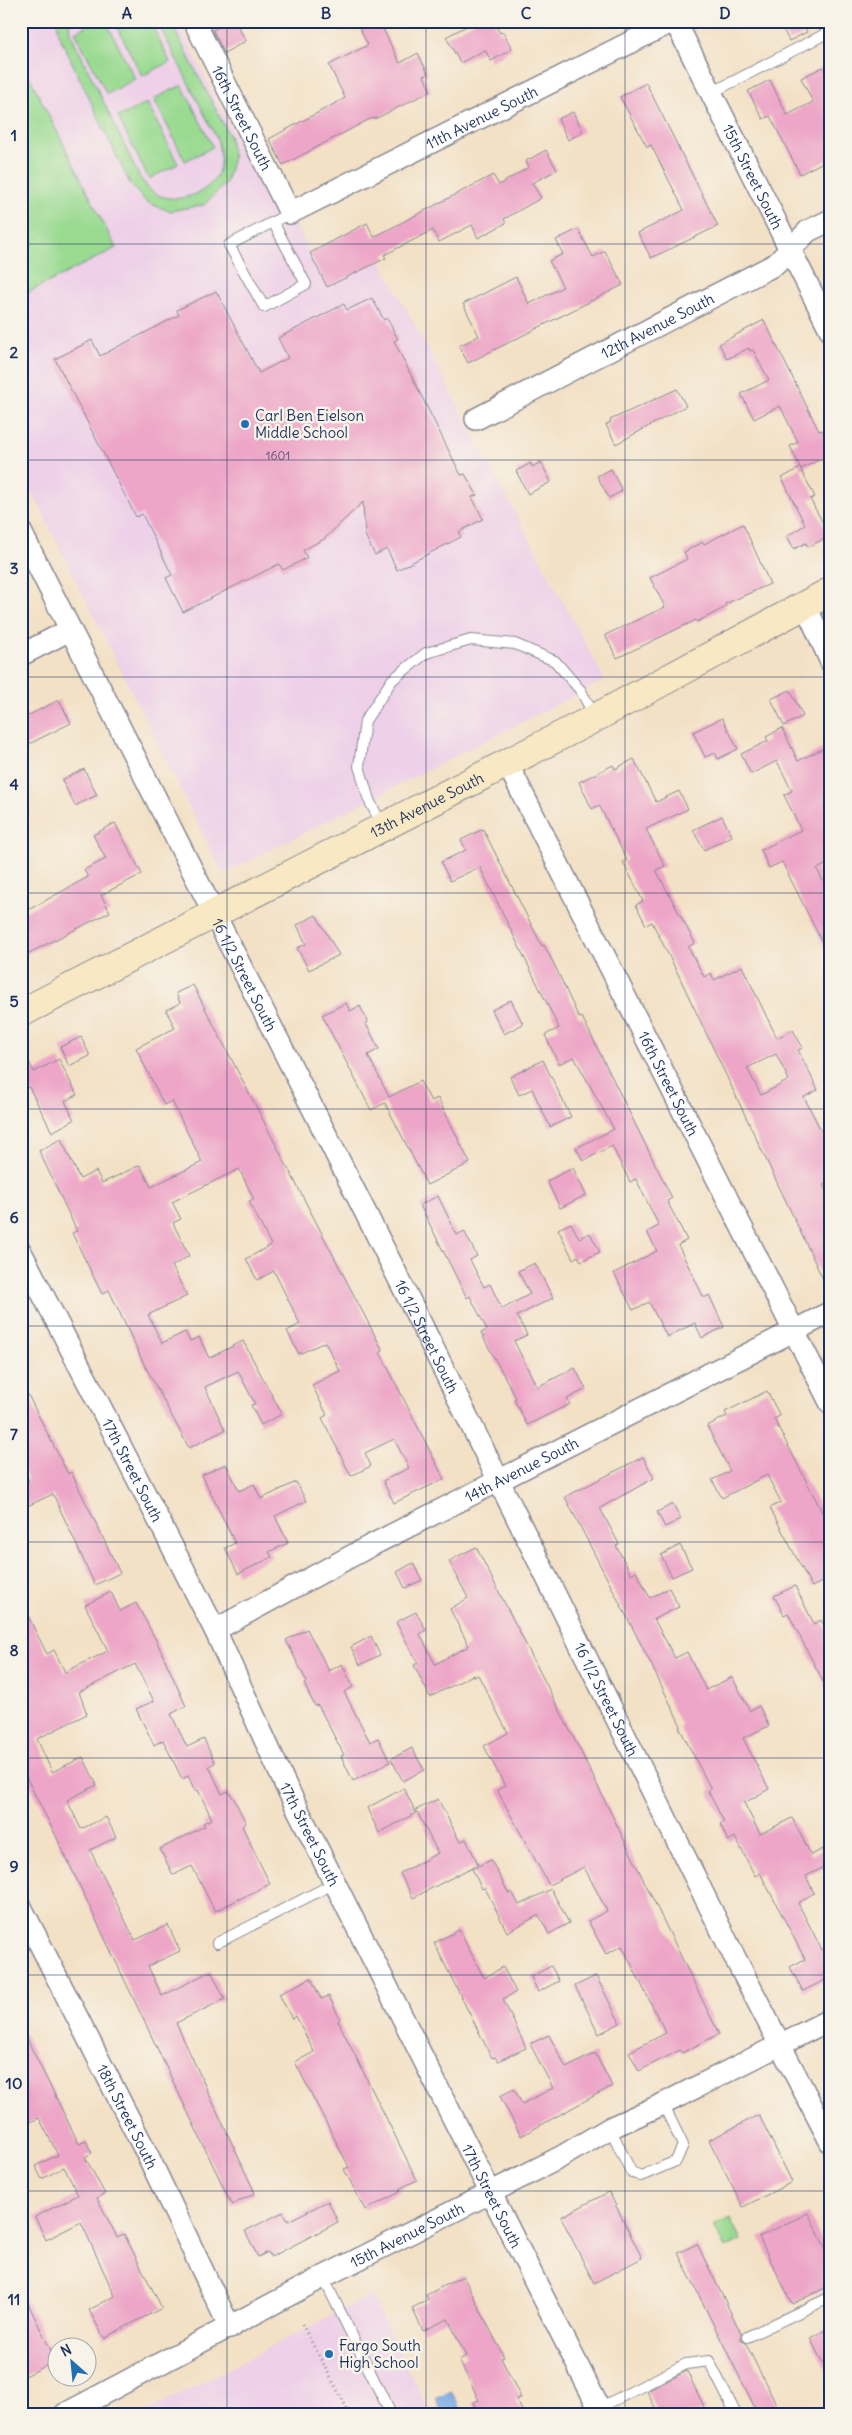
<svg xmlns="http://www.w3.org/2000/svg" width="852" height="2435" viewBox="0 0 852 2435" font-family="Delius,sans-serif">
<rect width="100%" height="100%" fill="#f7f3e8"/>
<filter id="ink" filterUnits="userSpaceOnUse"><feTurbulence type="fractalNoise" baseFrequency=".02" numOctaves="2"/><feDisplacementMap in="SourceGraphic" scale="10" xChannelSelector="R" yChannelSelector="G"/><feConvolveMatrix kernelMatrix="1 2 1 2 8 2 1 2 1" color-interpolation-filters="sRGB"/></filter>
<filter id="wash" filterUnits="userSpaceOnUse"><feTurbulence type="fractalNoise" baseFrequency=".0096" numOctaves="4" result="noise"/><feDisplacementMap in="SourceGraphic" scale="20" xChannelSelector="R" yChannelSelector="G"/><feGaussianBlur stdDeviation="1.12" result="paint"/><feColorMatrix in="noise" values="0 0 0 0 0 0 0 0 0 0 0 0 0 0 0 0 0 1.4 0 .05"/><feComposite in="paint" operator="in"/></filter>
<g filter="url(#wash)">
<rect width="100%" height="100%" fill="#f3e1c6"/>
<g fill="#eed0e8">
<polygon points="21,21 177,21 271,207 284,202 327,287 380,260 605,680 223,874 21,470"/>
<polygon points="371,2295 431,2414 141,2414"/>
</g>
<g fill="#9ada91" stroke="#5a8478">
<path d="M57 21H69L70 32 140 178C144 182 148 189 153 192 172 205 204 197 216 177 223 165 220 151 217 139L157 21H170L229 135 233 157 226 183 204 205 169 211 146 202 130 184 59 35Z"/>
<polygon points="97,21 106,21 135,79 107,94 75,32"/>
<polygon points="114,21 150,21 170,62 142,76"/>
<polygon points="21,60 116,248 21,296"/>
<polygon points="182,85 213,147 185,161 154,99"/>
<polygon points="147,103 178,164 149,179 118,117"/>
<polygon points="730,2218 741,2240 725,2248 714,2226"/>
</g>
<polygon fill="#79a9e4" stroke="#4a6ca1" points="451,2391 463,2414 443,2414 436,2399"/>
<g id="blocks">
<g fill="#eda6c7" fill-rule="evenodd">
<polygon points="230,21 235,21 246,41 224,53 213,30"/>
<polygon points="356,21 379,21 400,63 418,53 428,74 424,76 431,91 377,118 370,119 283,165 269,139 345,98 329,65 368,45"/>
<polygon points="476,21 493,21 500,33 503,32 512,49 491,61 485,50 460,63 446,37"/>
<polygon points="779,21 802,21 807,32 789,41"/>
<polygon points="823,67 831,82 831,158 800,174 770,116 763,119 748,91 770,80 787,115 813,102 801,78"/>
<polygon points="646,83 718,226 651,258 638,233 684,210 651,145 647,147 620,97"/>
<polygon points="573,112 583,132 568,140 558,119"/>
<polygon points="546,150 557,170 532,183 541,198 504,219 506,223 478,238 472,225 439,242 433,230 384,255 386,258 327,287 310,253 367,223 374,237 493,175 499,185 529,167 526,161"/>
<polygon points="578,229 593,257 605,251 623,285 468,363 459,346 479,336 463,304 516,277 529,304 563,287 549,261 563,254 556,240"/>
<polygon points="216,291 259,373 288,358 278,338 344,304 347,310 372,298 384,320 387,318 398,339 394,341 461,475 465,474 477,495 472,497 483,519 459,532 461,537 397,570 387,549 375,555 365,535 363,502 324,539 303,550 307,558 283,570 279,564 183,612 166,578 172,575 142,514 136,517 55,359 92,340 100,356 179,315 177,310"/>
<polygon points="764,320 819,431 822,430 831,448 831,454 801,469 790,446 798,442 780,406 754,419 741,394 769,380 753,350 750,351 749,348 727,359 719,344"/>
<polygon points="677,389 686,406 616,444 606,425 611,422 610,420"/>
<polygon points="541,462 551,482 528,494 516,471 531,463 532,467"/>
<polygon points="800,468 815,497 810,499 830,536 808,547 806,543 794,549 787,536 805,525 782,478"/>
<polygon points="611,469 622,491 609,498 597,476"/>
<polygon points="743,524 770,584 725,604 726,607 697,622 696,620 617,658 605,635 665,607 650,578 687,559 684,552 703,542 704,544"/>
<polygon points="790,690 803,716 784,726 771,699"/>
<polygon points="59,700 71,723 21,748 21,719"/>
<polygon points="722,718 738,749 718,759 715,753 705,757 693,732"/>
<polygon points="782,728 798,761 822,749 831,767 831,862 817,869 831,897 831,960 782,862 769,868 761,850 801,830 784,795 792,791 777,761 751,774 741,754 768,741 766,737"/>
<path d="M634 759 656 802 679 791 688 809 646 829 665 866 656 870 695 943 688 947 704 977 711 973 714 980 742 966 777 1038 793 1030 803 1048 798 1050 818 1090 804 1097 831 1150V1181L823 1185 831 1201V1296L678 974 652 922 646 925 636 905 643 901 623 862 627 860 599 805 592 809 579 782 613 765 615 769ZM776 1054 789 1080 761 1095 747 1068Z"/>
<polygon points="84,769 97,795 75,806 62,780"/>
<polygon points="722,816 732,836 704,850 693,830"/>
<polygon points="115,823 142,874 101,895 110,912 21,957 21,914 88,877 84,870 106,859 93,835"/>
<polygon points="483,829 542,946 544,945 555,966 579,1018 582,1017 672,1198 667,1201 687,1240 678,1245 704,1298 709,1295 724,1327 702,1338 695,1323 667,1337 649,1302 633,1310 614,1273 657,1251 647,1232 659,1226 636,1179 630,1182 612,1146 583,1161 576,1148 614,1129 574,1057 559,1064 545,1035 559,1028 480,867 450,881 441,862 466,850 461,840"/>
<polygon points="316,915 339,955 309,970 297,948 306,944 297,925"/>
<polygon points="193,985 372,1330 383,1351 380,1352 444,1479 394,1503 383,1481 409,1468 394,1439 365,1453 371,1466 351,1476 322,1418 327,1415 312,1385 340,1371 325,1342 299,1354 287,1331 300,1324 274,1271 257,1280 246,1259 271,1245 249,1201 254,1199 239,1169 172,1202 181,1219 173,1223 189,1256 172,1266 187,1296 148,1315 162,1343 185,1332 190,1341 199,1337 209,1358 243,1341 282,1414 261,1425 251,1405 255,1404 238,1371 205,1387 225,1430 189,1448 144,1364 109,1290 102,1294 72,1233 77,1231 39,1151 61,1139 80,1179 96,1171 102,1183 140,1165 151,1187 202,1162 172,1101 164,1105 136,1048 175,1028 166,1010 180,1003 176,993"/>
<polygon points="511,1000 523,1024 504,1034 492,1010"/>
<polygon points="346,1003 350,1011 360,1006 368,1022 366,1024 379,1049 368,1055 389,1097 420,1081 431,1101 438,1098 470,1163 427,1185 385,1103 371,1110 322,1015"/>
<polygon points="81,1037 90,1056 69,1066 60,1047"/>
<polygon points="21,1046 34,1072 59,1059 77,1095 65,1101 74,1120 52,1132 29,1087 21,1090"/>
<polygon points="543,1060 571,1117 550,1127 532,1089 519,1095 510,1077"/>
<polygon points="573,1168 586,1195 560,1208 547,1181"/>
<polygon points="438,1196 457,1235 464,1231 477,1256 470,1260 484,1287 490,1284 502,1309 530,1294 518,1271 535,1263 553,1298 517,1316 527,1335 514,1341 537,1387 575,1368 586,1389 567,1399 570,1404 527,1425 514,1399 516,1398 481,1333 487,1330 470,1296 467,1298 420,1205"/>
<polygon points="571,1223 579,1238 590,1233 600,1252 581,1261 578,1256 573,1259 558,1229"/>
<polygon points="21,1381 68,1474 71,1472 120,1573 95,1585 53,1494 21,1509 21,1485 29,1481 21,1465"/>
<polygon points="767,1391 780,1416 774,1419 831,1529 831,1577 812,1587 770,1508 781,1502 767,1475 722,1498 712,1480 730,1471 707,1426 727,1416 725,1412"/>
<polygon points="643,1457 654,1478 600,1508 619,1544 616,1546 631,1574 636,1571 650,1598 669,1588 679,1607 654,1619 675,1658 687,1652 706,1690 732,1677 750,1711 759,1706 769,1726 743,1738 769,1789 744,1803 760,1834 792,1818 811,1855 823,1849 831,1864 806,1876 814,1893 798,1903 822,1950 831,1945 831,1977 803,1991 790,1967 805,1959 760,1873 755,1876 735,1837 728,1841 720,1824 724,1822 708,1791 711,1789 679,1727 681,1726 646,1654 565,1497"/>
<polygon points="226,1464 239,1491 254,1484 261,1499 296,1482 306,1501 275,1516 288,1543 269,1552 272,1557 238,1574 225,1548 235,1543 202,1475"/>
<polygon points="673,1504 681,1519 665,1527 657,1512"/>
<polygon points="680,1545 692,1568 672,1577 661,1555"/>
<polygon points="476,1547 584,1758 719,2034 682,2053 680,2050 639,2071 629,2052 666,2033 622,1946 606,1954 588,1921 607,1911 584,1867 549,1885 497,1790 505,1786 484,1746 508,1733 478,1675 474,1677 473,1675 430,1697 414,1665 418,1663 396,1622 416,1612 426,1630 420,1634 435,1664 469,1646 450,1609 468,1598 449,1561"/>
<polygon points="413,1563 422,1580 405,1588 397,1572"/>
<polygon points="795,1586 814,1624 821,1620 831,1638 831,1697 788,1613 784,1615 774,1596"/>
<polygon points="111,1592 120,1611 136,1603 156,1640 186,1706 171,1714 187,1747 204,1739 215,1763 209,1766 222,1794 228,1791 234,1799 246,1823 242,1826 270,1884 215,1911 192,1866 173,1875 160,1849 205,1826 203,1823 212,1819 198,1790 195,1791 188,1776 182,1779 163,1740 154,1745 136,1709 154,1701 135,1664 79,1692 87,1714 37,1739 52,1772 83,1757 97,1785 67,1800 81,1829 106,1817 116,1837 90,1850 135,1940 168,1925 180,1951 148,1966 162,1996 211,1971 225,1999 176,2023 255,2193 232,2205 54,1832 21,1767 21,1602 47,1654 54,1650 65,1672 108,1651 85,1605"/>
<polygon points="307,1629 329,1671 342,1664 353,1687 344,1692 370,1742 378,1738 390,1762 353,1781 341,1756 344,1755 318,1705 315,1706 304,1684 307,1682 286,1640"/>
<polygon points="371,1636 380,1655 360,1665 351,1647"/>
<polygon points="412,1748 424,1770 403,1781 391,1759"/>
<polygon points="404,1788 416,1813 379,1833 367,1808"/>
<polygon points="438,1799 460,1842 466,1839 478,1864 413,1898 400,1873 438,1853 416,1810"/>
<polygon points="491,1860 509,1894 512,1892 519,1905 551,1889 569,1923 549,1934 539,1915 507,1932 485,1888 482,1889 472,1869"/>
<polygon points="459,1930 484,1978 503,1967 516,1992 503,1999 526,2048 498,2061 495,2057 492,2058 434,1943"/>
<polygon points="551,1966 559,1981 538,1992 531,1977"/>
<polygon points="596,1976 620,2023 599,2034 575,1986"/>
<polygon points="311,1978 321,1999 329,1996 340,2019 338,2021 417,2180 399,2189 400,2192 365,2210 344,2169 349,2167 295,2062 314,2052 296,2016 292,2019 279,1994"/>
<polygon points="21,2027 79,2144 86,2141 92,2153 85,2157 105,2194 97,2198 117,2237 124,2234 162,2308 104,2338 89,2310 115,2296 81,2222 46,2240 35,2217 78,2195 64,2167 42,2179 35,2166 58,2155 39,2118 21,2127"/>
<polygon points="549,2035 566,2068 595,2053 612,2086 521,2136 500,2096 514,2089 522,2104 553,2088 530,2044"/>
<polygon points="759,2115 792,2182 743,2207 709,2140"/>
<polygon points="609,2192 642,2258 594,2283 561,2217"/>
<polygon points="328,2201 338,2222 271,2257 268,2252 258,2257 245,2231 283,2212 288,2221"/>
<polygon points="808,2213 831,2259 831,2285 792,2304 759,2237"/>
<polygon points="697,2244 741,2333 741,2340 746,2344 781,2414 758,2414 678,2253"/>
<polygon points="463,2276 504,2357 501,2358 521,2398 516,2399 524,2414 478,2414 473,2402 479,2400 459,2360 466,2356 448,2319 423,2331 412,2308 428,2300 426,2295"/>
<polygon points="21,2289 56,2361 21,2378"/>
<polygon points="831,2327 831,2380 810,2338"/>
<polygon points="687,2371 705,2409 696,2414 658,2414 647,2391"/>
</g>
</g>
</g>
<g filter="url(#ink)">
<use href="#blocks" fill-opacity="0" stroke="#878892" stroke-width="1"/>
<g fill="none" stroke-linecap="round" stroke-linejoin="round">
<defs>
<g id="service">
<polyline points="711,93 831,31"/>
<polyline points="273,222 306,284 264,307 229,245 290,213"/>
<polyline points="382,825 369,800 359,766 365,721 392,680 426,653 471,640 515,644 555,661 581,691 595,717"/>
<polyline points="217,1943 335,1883"/>
<polyline points="610,2128 631,2172 641,2176 676,2161 683,2145 663,2104"/>
<polyline points="323,2277 391,2414"/>
<polyline points="747,2337 831,2297"/>
<polyline points="599,2408 686,2364 709,2361 736,2414"/>
</g>
<g id="minor">
<path id="s1" d="M194 21 290 213 673 21"/>
<path id="s2" d="M675 21 831 331"/>
<path id="s3" d="M476 419 776 264 808 231 831 220"/>
<path id="s4" d="M21 532 393 1267 733 1954 831 2143"/>
<polyline points="805,604 831,662"/>
<polyline points="21,655 70,630"/>
<path id="s5" d="M507 763 831 1404"/>
<path id="s6" d="M21 1252 215 1630 285 1784 602 2414"/>
<path id="s7" d="M215 1630 370 1546 831 1312"/>
<path id="s8" d="M21 1907 148 2156 230 2328"/>
<path id="s9" d="M65 2414 323 2277 559 2158 610 2128 663 2104 831 2019"/>
</g>
<g id="secondary">
<path id="s10" d="M21 1013 595 718 831 591"/>
</g>
</defs>
<use href="#service" stroke="#878892" stroke-width="12"/>
<use href="#minor" stroke="#878892" stroke-width="24"/>
<use href="#secondary" stroke="#878892" stroke-width="30"/>
<polyline stroke="#878892" stroke-width="3" stroke-dasharray="1 4" stroke-linecap="butt" points="302,2324 350,2414"/>
<use href="#service" stroke="#fff" stroke-width="10"/>
<use href="#minor" stroke="#fff" stroke-width="21"/>
<use href="#secondary" stroke="#f8e8c3" stroke-width="28"/>
</g>
</g>
<path fill="none" stroke="#1b2f5e" stroke-width="1" stroke-opacity="0.55" d="M227 21V2414M426 21V2414M625 21V2414M21 244H831M21 460H831M21 677H831M21 893H831M21 1109H831M21 1326H831M21 1542H831M21 1758H831M21 1975H831M21 2191H831"/>
<g fill="#1f6fb2" stroke="#f7f3e8" stroke-width="2">
<circle cx="245" cy="424" r="5"/>
<circle cx="329" cy="2354" r="5"/>
</g>
<g text-anchor="middle" dominant-baseline="central" stroke-width="5" stroke-linejoin="round" paint-order="stroke">
<g font-size="12" fill="#504d78">
<text x="278" y="455">1601</text>
</g>
<g font-size="15" fill="#1b2f5e" stroke="#f7f3e8">
<text stroke="none"><textPath href="#s1" startOffset="108">16th Street South</textPath></text>
<text stroke="none"><textPath href="#s1" startOffset="429">11th Avenue South</textPath></text>
<text stroke="none"><textPath href="#s2" startOffset="174">15th Street South</textPath></text>
<text stroke="none"><textPath href="#s3" startOffset="204">12th Avenue South</textPath></text>
<text stroke="none"><textPath href="#s10" startOffset="456">13th Avenue South</textPath></text>
<text stroke="none"><textPath href="#s4" startOffset="496">16 1/2 Street South</textPath></text>
<text stroke="none"><textPath href="#s5" startOffset="359">16th Street South</textPath></text>
<text stroke="none"><textPath href="#s4" startOffset="901">16 1/2 Street South</textPath></text>
<text stroke="none"><textPath href="#s6" startOffset="245">17th Street South</textPath></text>
<text stroke="none"><textPath href="#s7" startOffset="346">14th Avenue South</textPath></text>
<text stroke="none"><textPath href="#s4" startOffset="1306">16 1/2 Street South</textPath></text>
<text stroke="none"><textPath href="#s6" startOffset="650">17th Street South</textPath></text>
<text stroke="none"><textPath href="#s8" startOffset="235">18th Street South</textPath></text>
<text stroke="none"><textPath href="#s6" startOffset="1055">17th Street South</textPath></text>
<text stroke="none"><textPath href="#s9" startOffset="386">15th Avenue South</textPath></text>
</g>
<g font-size="15" fill="#1b2f5e" stroke="#f7f3e8" text-anchor="start">
<text x="255" y="415">Carl Ben Eielson<tspan x="255" dy="17">Middle School</tspan></text>
<text x="339" y="2345">Fargo South<tspan x="339" dy="17">High School</tspan></text>
</g>
</g>
<rect width="852" height="2435" fill="none" stroke="#f7f3e8" stroke-width="55"/>
<g transform="translate(72 2362) rotate(333)"><circle r="24" fill="#f7f3e8" stroke="#9fa5b1"/>
<path d="M0-4L9 19L0 12L-9 19Z" fill="#1f6fb2"/>
<text y="-8" font-size="14" font-weight="bold" text-anchor="middle" fill="#1b2f5e">N</text>
</g>
<rect x="28" y="28" width="796" height="2380" fill="none" stroke="#1b2f5e" stroke-width="2"/>
<g font-size="16" text-anchor="middle" font-weight="bold" fill="#1b2f5e">
<text x="127" y="19">A</text>
<text x="326" y="19">B</text>
<text x="526" y="19">C</text>
<text x="725" y="19">D</text>
<text x="14" y="141">1</text>
<text x="14" y="358">2</text>
<text x="14" y="574">3</text>
<text x="14" y="790">4</text>
<text x="14" y="1007">5</text>
<text x="14" y="1223">6</text>
<text x="14" y="1440">7</text>
<text x="14" y="1656">8</text>
<text x="14" y="1872">9</text>
<text x="14" y="2089">10</text>
<text x="14" y="2305">11</text>
</g>
</svg>
